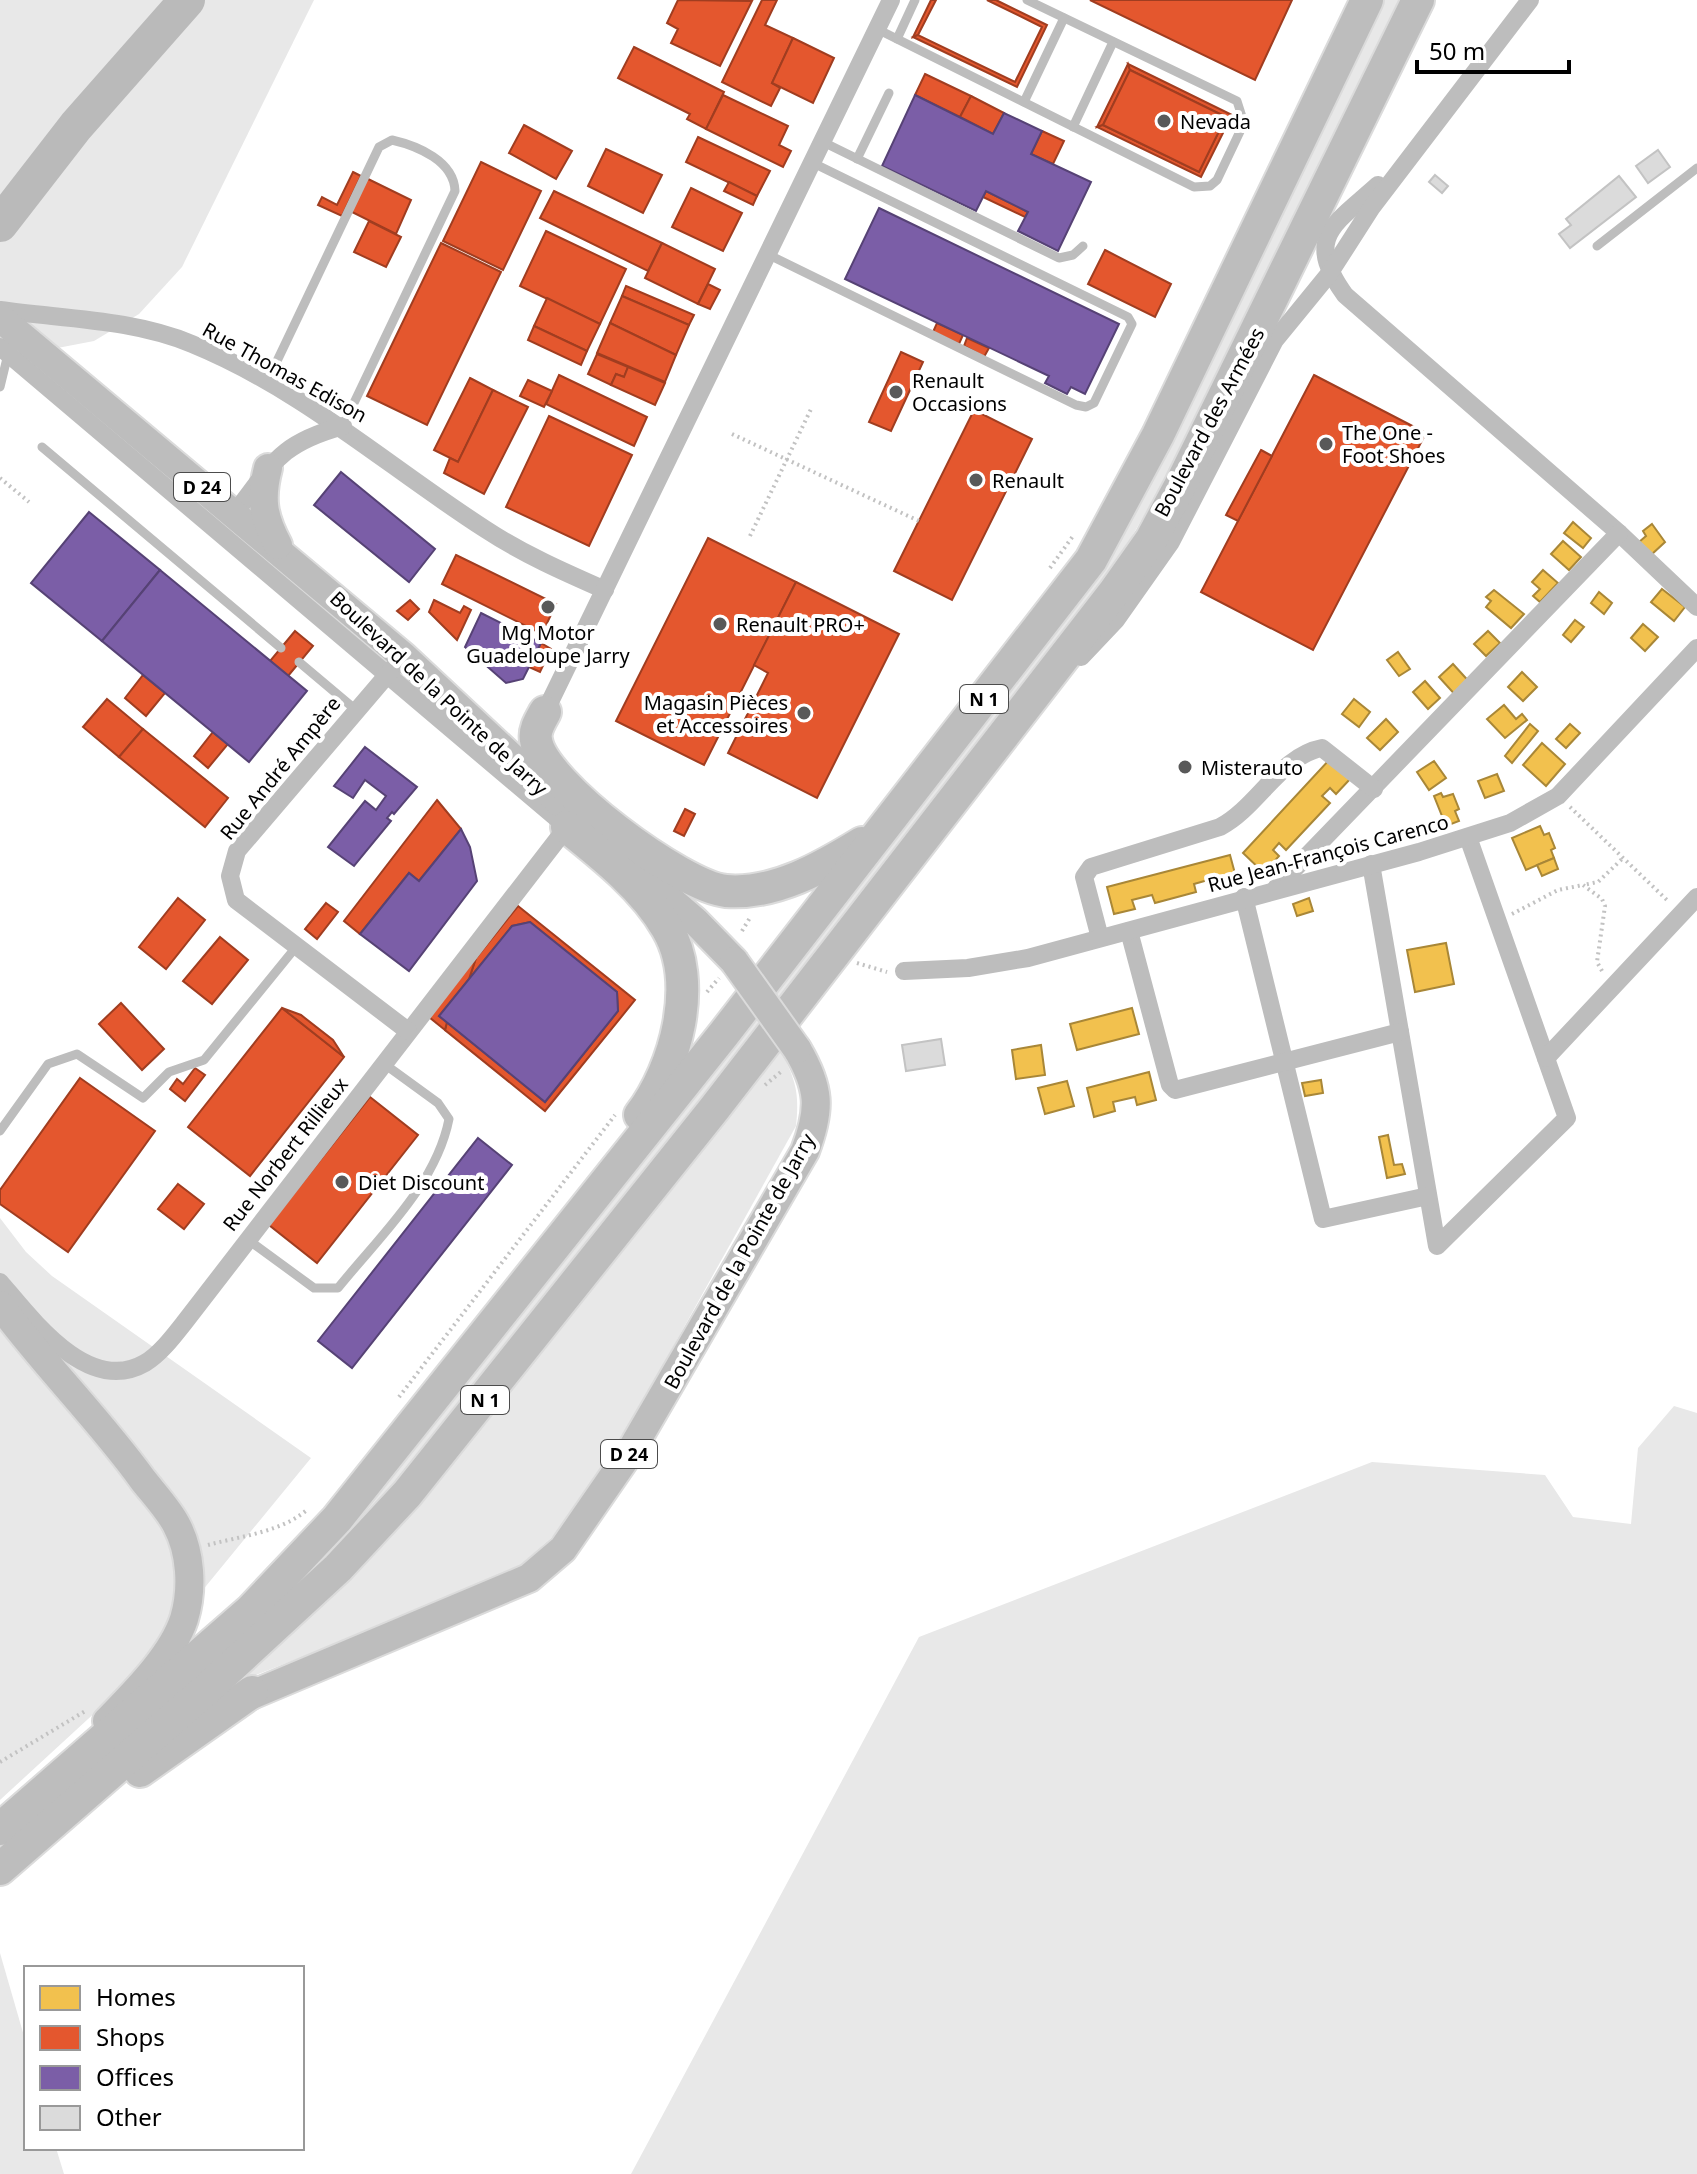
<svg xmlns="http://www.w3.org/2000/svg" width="1697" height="2174" viewBox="0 0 1697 2174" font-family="'Noto Sans',sans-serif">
<rect width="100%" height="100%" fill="#fff"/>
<g fill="#e8e8e8">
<polygon points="0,0 314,0 182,267 139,314 94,341 0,359"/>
<polygon points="1385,0 1399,0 1185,445 1099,593 469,1399 339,1548 295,1588 1020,672 1300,167"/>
<path d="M776 1043C794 1075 800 1089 796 1126L644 1399 568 1523 508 1576 228 1686Z"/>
<polygon points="0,1218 26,1252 52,1276 311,1458 125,1685 0,1800"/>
<polygon points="1674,1406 1697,1413 1697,2174 631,2174 919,1637 1372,1462 1545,1475 1573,1517 1631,1524 1638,1448"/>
<polygon points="0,1953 26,2043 26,2148 56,2148 64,2174 0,2174"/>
</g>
<g fill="#f2c14e" stroke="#a98737" stroke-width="2">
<polygon points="1573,522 1591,538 1583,548 1564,533"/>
<polygon points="1652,524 1665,542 1651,555 1639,542 1646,536 1643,531"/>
<polygon points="1563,541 1581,557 1569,570 1551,554"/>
<polygon points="1543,570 1558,583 1540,602 1533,596 1540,589 1532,582"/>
<polygon points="1662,589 1685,607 1674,621 1651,602"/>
<polygon points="1494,590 1524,614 1511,628 1486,607 1491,601 1486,597"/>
<polygon points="1599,592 1612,603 1604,614 1591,603"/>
<polygon points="1575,620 1584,627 1571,642 1563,635"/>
<polygon points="1643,624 1658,637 1645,651 1631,638"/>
<polygon points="1488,631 1500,643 1486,656 1474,644"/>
<polygon points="1398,652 1410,669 1399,676 1387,660"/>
<polygon points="1453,664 1473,686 1458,698 1439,677"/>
<polygon points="1522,672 1537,687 1523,701 1508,687"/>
<polygon points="1425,681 1440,698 1428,709 1413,692"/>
<polygon points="1354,699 1370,712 1359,727 1342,714"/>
<polygon points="1504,705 1516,719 1522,714 1527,720 1505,738 1487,719"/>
<polygon points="1386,719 1398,732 1380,750 1367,738"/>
<polygon points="1530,724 1538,731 1512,763 1505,756"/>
<polygon points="1570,724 1580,733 1566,748 1556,739"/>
<polygon points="1542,743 1565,764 1546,786 1523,765"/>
<polygon points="1330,759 1351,778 1336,794 1330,788 1322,796 1330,803 1286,850 1279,843 1273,850 1279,856 1264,873 1243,853"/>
<polygon points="1434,761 1446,778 1429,790 1417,772"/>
<polygon points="1497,774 1504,791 1485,798 1478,781"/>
<polygon points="1441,793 1443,797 1453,794 1459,809 1455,811 1459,821 1446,826 1434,796"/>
<polygon points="1540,826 1544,835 1549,833 1555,848 1551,850 1554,858 1526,870 1512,838"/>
<polygon points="1230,855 1237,881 1217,886 1215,878 1194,884 1196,892 1155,903 1152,895 1132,900 1135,909 1114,914 1107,887"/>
<polygon points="1554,858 1558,869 1542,876 1537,865"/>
<polygon points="1309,898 1313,911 1297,916 1293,904"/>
<polygon points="1446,943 1454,984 1415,992 1407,950"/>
<polygon points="1132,1008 1139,1034 1077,1050 1070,1024"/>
<polygon points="1041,1045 1045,1075 1016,1079 1012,1050"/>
<polygon points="1149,1072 1156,1100 1137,1105 1135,1097 1113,1102 1115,1111 1094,1117 1087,1088"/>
<polygon points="1321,1080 1323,1093 1305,1096 1302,1083"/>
<polygon points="1067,1081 1074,1106 1045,1114 1038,1088"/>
<polygon points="1388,1135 1394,1165 1402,1164 1405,1174 1387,1178 1379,1137"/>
</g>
<g fill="#e4572e" stroke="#a03d20" stroke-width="2">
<polygon points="678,0 752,1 720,66 671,43 678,29 667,23"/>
<polygon points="762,0 777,0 765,25 793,38 772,83 780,88 771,106 722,82"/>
<polygon points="931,0 936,0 918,35 913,37"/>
<polygon points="987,0 996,0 1047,25 1017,87 913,37 918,35 1015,82 1042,27"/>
<polygon points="1090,0 1292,0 1255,80"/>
<polygon points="793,38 834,58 813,103 772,83"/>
<polygon points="634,47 724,92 706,129 687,119 690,114 618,78"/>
<polygon points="1128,64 1130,70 1103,125 1097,127"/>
<polygon points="1128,64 1232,115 1201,177 1097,127 1103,125 1199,172 1226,117 1130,70"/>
<polygon points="1130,70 1226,117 1199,172 1103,125"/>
<polygon points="925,74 971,96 960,117 915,95"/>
<polygon points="723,95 788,126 779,145 791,151 783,167 706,129"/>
<polygon points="971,96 1004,113 993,134 960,117"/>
<polygon points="524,125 572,151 556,179 509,153"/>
<polygon points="1042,131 1064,141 1053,164 1031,154"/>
<polygon points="698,137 770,171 757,196 686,162"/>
<polygon points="606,149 662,175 643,213 588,186"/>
<polygon points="481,162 541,191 503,270 443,241"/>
<polygon points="353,172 361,176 342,216 318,205 322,197 337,205"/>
<polygon points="366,178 411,200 396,234 350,211"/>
<polygon points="729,182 757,196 753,205 724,191"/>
<polygon points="691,188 742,213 723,251 672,227"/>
<polygon points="554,191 662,243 648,271 540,218"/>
<polygon points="986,191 1028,212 1025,217 983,197"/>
<polygon points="369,221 401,237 386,267 354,252"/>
<polygon points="546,231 626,269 600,324 520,286"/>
<polygon points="441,243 501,272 427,425 367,396"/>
<polygon points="662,243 715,269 698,304 645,278"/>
<polygon points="1105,250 1171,284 1155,317 1088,284"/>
<polygon points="708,284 720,290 710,309 698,304"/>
<polygon points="626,286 694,315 689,325 622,296"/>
<polygon points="622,296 689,325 676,355 610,323"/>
<polygon points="547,298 600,324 587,351 534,326"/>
<polygon points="610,323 676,355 665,382 597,353"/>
<polygon points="937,323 963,335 959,344 933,332"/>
<polygon points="534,326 587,351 581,365 528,340"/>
<polygon points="967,338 989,348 984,357 964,346"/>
<polygon points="901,352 923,362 891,431 869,422"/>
<polygon points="597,354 628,367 624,377 616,374 611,385 588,374"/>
<polygon points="628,367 665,383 655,405 611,385 616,374 624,377"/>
<polygon points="559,375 647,417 634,446 546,404"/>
<polygon points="1314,375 1426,433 1313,650 1201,592"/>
<polygon points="470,378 493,390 458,462 434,450"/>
<polygon points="528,380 552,391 544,407 520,396"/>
<polygon points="493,390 528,407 484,494 444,473 450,458 458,462"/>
<polygon points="974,410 1032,439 952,600 894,571"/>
<polygon points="549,416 632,455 589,546 506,507"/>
<polygon points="1261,450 1272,456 1238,521 1226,515"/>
<polygon points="708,538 796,582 704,765 616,721"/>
<polygon points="456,555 556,604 542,634 442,584"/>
<polygon points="796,582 899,634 817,798 728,753 768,673 754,665"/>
<polygon points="410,600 419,609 408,620 397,611"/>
<polygon points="434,600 460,613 464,606 471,610 457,640 429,612"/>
<polygon points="295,631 313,646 288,676 270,661"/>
<polygon points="541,643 551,649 540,672 529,667"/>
<polygon points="143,675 165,693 146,716 125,698"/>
<polygon points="107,699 143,729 119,757 83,727"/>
<polygon points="143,729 228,798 205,827 119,757"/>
<polygon points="213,732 228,744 208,768 194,756"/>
<polygon points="437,800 461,829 419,881 409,873 360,934 344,921"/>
<polygon points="685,809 695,814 684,836 674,831"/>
<polygon points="178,898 205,920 166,969 139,947"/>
<polygon points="326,903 338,912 317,939 305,929"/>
<polygon points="518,906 635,1000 545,1111 445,1030 447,1022 545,1102 618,1011 617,992 530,922 512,926 469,979 476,958"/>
<polygon points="220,937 248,960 212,1004 183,981"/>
<polygon points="476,958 469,979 439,1016 447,1022 445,1030 429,1017"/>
<polygon points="121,1003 164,1049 142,1070 99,1024"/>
<polygon points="282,1008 344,1057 250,1176 188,1127"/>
<polygon points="282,1008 301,1015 333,1040 344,1057"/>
<polygon points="195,1068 205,1075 185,1101 170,1089 177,1079 183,1084"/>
<polygon points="80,1078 155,1131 68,1252 0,1204 0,1190"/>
<polygon points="370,1097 418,1135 317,1263 269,1225"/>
<polygon points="178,1184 204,1204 184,1229 158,1209"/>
</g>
<g fill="#7b5ea7" stroke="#564275" stroke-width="2">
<polygon points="915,95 993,134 1004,113 1042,131 1031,154 1091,182 1058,251 1018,231 1028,212 986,191 976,211 882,166"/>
<polygon points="879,208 1119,324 1085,394 1071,387 1067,394 1045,383 1049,376 845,279"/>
<polygon points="341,472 435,549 409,582 314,505"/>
<polygon points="89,512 160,570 102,641 31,583"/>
<polygon points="160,570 307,691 249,762 102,641"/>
<polygon points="481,613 541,643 523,679 506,683 465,647"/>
<polygon points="365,747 417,787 394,814 392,812 387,818 391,821 354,866 328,847 365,801 376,810 386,796 365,780 353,798 334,786"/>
<polygon points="461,829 470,847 477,881 409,971 360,934 409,873 419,881"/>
<polygon points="530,922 617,992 618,1011 545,1102 439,1016 512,926"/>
<polygon points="478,1138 512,1165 352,1368 318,1341"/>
</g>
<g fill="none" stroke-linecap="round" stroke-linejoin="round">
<polyline stroke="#bababa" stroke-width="36" points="0,224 76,126 187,0"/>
</g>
<g fill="#dbdbdb" stroke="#c3c3c3" stroke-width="2">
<polygon points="1658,150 1670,167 1648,183 1636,166"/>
<polygon points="1435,175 1448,186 1442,193 1429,182"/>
<polygon points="1619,176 1636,197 1570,248 1559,234 1571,225 1566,219"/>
<polygon points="941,1039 945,1065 906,1071 902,1045"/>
</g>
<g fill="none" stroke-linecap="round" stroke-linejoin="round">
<defs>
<g id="primary">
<polyline points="0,318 403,656 597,837"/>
<path d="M268 468C260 499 263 517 278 545"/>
<polyline points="631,866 695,921 734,961"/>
<path d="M0 1305C45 1366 99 1419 143 1480 154 1494 168 1509 176 1524 191 1552 193 1589 184 1619 172 1656 133 1694 107 1721"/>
<path d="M235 1702 529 1578 563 1549 630 1452 805 1151C821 1109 820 1088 797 1049"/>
</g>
<g id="highway">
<path d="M545 712C540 721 534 730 536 740 542 784 682 887 726 891 775 895 823 867 862 843"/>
<path d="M567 827C602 855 644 888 667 928 699 982 676 1068 640 1115"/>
<polyline points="140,1771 252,1692"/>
<polyline points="0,1829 251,1610 337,1519 723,1035 1091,560 1158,435 1367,0"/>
<polyline points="0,1869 209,1687 338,1568 407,1494 714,1109 1115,591 1151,540 1181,484 1418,0"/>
</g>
</defs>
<use href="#primary" stroke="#dbdbdb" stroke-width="32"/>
<use href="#highway" stroke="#dbdbdb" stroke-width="36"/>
<g stroke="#c2c2c2" stroke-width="4" stroke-dasharray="2 4" stroke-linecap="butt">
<polyline points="732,434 919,521"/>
<polyline points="0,478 29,502"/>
<polyline points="750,536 812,407"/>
<polyline points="1050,568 1073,536"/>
<polyline points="1570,807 1668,901"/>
<polyline points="1512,914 1558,890 1583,885"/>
<polyline points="742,931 751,916"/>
<polyline points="857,963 887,972"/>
<polyline points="1602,971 1597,962 1605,906 1602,899 1583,885 1598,882 1622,859"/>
<polyline points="707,992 719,978"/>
<polyline points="765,1085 782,1071"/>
<polyline points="399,1397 615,1115"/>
<path d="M208 1545C241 1536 282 1532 308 1509"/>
<polyline points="0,1762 87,1710"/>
</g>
<g stroke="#bdbdbd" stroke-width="9">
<polyline points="877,29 1194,187 1210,186 1217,180 1244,123 1237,101 1027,0"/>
<polyline points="897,39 915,0"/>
<polyline points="1024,102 1064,18"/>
<polyline points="1073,127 1113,42"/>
<polyline points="821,141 1059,258 1073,255 1083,246"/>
<polyline points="857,159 889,93"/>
<polyline points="1597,246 1697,168"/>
<polyline points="767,254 1076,405 1086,407 1094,403 1132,324 1128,317 811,162"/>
<path d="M267 382 379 147 392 140C418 146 454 161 455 191L343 426"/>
<polyline points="0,387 8,354"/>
<polyline points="42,447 281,648"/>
<polyline points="299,662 356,710"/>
<polyline points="0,1131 48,1064 77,1054 143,1098 169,1072 204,1060 296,947"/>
<path d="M247 1239 314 1288H338C379 1237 436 1185 449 1119L438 1103 383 1063"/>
</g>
<g stroke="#bdbdbd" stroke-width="18">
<path d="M1378 185C1335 224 1303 237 1345 295L1619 533 1697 607"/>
<path d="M0 310C63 319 132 319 192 344 302 389 387 466 485 529 523 554 564 572 605 590"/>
<path d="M0 347 567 827 184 1323C173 1337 160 1354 145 1363 88 1396 31 1318 0 1282"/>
<path d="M226 512 234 514C273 464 278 444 343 426"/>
<polyline points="1081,657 1116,620 1171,542 1275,340 1329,274 1372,207 1530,0"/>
<polyline points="394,667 237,851 230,876 236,900 408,1031"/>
<polyline points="545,712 891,0"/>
<polyline points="1371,864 1437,1246 1567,1118 1468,837"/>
<polyline points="1276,888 1619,533"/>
<polyline points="1244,897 1323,1219 1428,1196"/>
<polyline points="1129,931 1170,1085 1175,1090 1400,1032"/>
<path d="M1100 938 1084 877 1091 867 1220 827C1258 807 1280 756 1322 748L1374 789"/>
<polyline points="904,971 968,968 1028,958 1419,852 1510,823 1558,796 1697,648"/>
<polyline points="1546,1058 1697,897"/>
</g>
<use href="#primary" stroke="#bdbdbd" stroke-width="28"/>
<use href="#highway" stroke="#bdbdbd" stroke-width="32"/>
<defs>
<polyline id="primary-bridge" points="734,961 797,1049"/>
</defs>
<use href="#primary-bridge" stroke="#dbdbdb" stroke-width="32" stroke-linecap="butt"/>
<use href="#primary-bridge" stroke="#bdbdbd" stroke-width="28"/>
</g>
<g fill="#595959" stroke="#fff" stroke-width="3">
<circle cx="1164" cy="121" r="8"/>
<circle cx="896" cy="392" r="8"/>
<circle cx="1326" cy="444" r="8"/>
<circle cx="976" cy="480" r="8"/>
<circle cx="548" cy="607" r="8"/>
<circle cx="720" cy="624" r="8"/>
<circle cx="804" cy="713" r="8"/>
<circle cx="1185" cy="767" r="8"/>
<circle cx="342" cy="1182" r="8"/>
</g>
<g text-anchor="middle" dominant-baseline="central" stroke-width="8" stroke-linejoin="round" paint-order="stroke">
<g fill="#fff" stroke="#4c4c4c" stroke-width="2">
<rect x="174" y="473" width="56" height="28" rx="6"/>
<rect x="960" y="685" width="48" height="28" rx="6"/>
<rect x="461" y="1386" width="48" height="28" rx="6"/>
<rect x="601" y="1440" width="56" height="28" rx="6"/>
</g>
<g font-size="18" font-weight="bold" fill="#000">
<text x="202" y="487">D 24</text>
<text x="984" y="699">N 1</text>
<text x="485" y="1400">N 1</text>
<text x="629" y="1454">D 24</text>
</g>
<g font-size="20" fill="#000" stroke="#fff" text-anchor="start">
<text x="1180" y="121">Nevada</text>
<text x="912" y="380">Renault<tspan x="912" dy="23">Occasions</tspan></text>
<text x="1342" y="432">The One -<tspan x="1342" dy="23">Foot Shoes</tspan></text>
<text x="992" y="480">Renault</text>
<text x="736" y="624">Renault PRO+</text>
<text x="548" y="632" text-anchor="middle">Mg Motor<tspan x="548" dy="23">Guadeloupe Jarry</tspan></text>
<text x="788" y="702" text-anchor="end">Magasin Pièces<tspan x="788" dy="23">et Accessoires</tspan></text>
<text x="1201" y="767">Misterauto</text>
<text x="358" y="1182">Diet Discount</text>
</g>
<g font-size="20" fill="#000" stroke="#fff">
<text transform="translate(285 372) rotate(29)">Rue Thomas Edison</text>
<text transform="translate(1209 422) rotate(-62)">Boulevard des Armées</text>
<text transform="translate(439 693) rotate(43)">Boulevard de la Pointe de Jarry</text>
<text transform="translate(280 768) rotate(-51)">Rue André Ampère</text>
<text transform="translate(1328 853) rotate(-15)">Rue Jean-François Carenco</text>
<text transform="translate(285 1154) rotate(-52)">Rue Norbert Rillieux</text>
<text transform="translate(739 1261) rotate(-61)">Boulevard de la Pointe de Jarry</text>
</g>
</g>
<rect x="24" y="1966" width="280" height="184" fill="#ffffff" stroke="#999999" stroke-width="2"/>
<rect x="40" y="1986" width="40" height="24" fill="#f2c14e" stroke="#999999" stroke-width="2"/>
<text x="96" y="2006" font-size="24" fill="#000000">Homes</text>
<rect x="40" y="2026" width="40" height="24" fill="#e4572e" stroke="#999999" stroke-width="2"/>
<text x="96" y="2046" font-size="24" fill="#000000">Shops</text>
<rect x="40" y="2066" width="40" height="24" fill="#7b5ea7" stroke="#999999" stroke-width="2"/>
<text x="96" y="2086" font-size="24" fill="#000000">Offices</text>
<rect x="40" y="2106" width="40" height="24" fill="#dbdbdb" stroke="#999999" stroke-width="2"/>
<text x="96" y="2126" font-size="24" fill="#000000">Other</text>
<path d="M1417 60v12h152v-12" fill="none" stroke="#000000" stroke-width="4"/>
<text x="1429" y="60" font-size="24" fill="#000000" stroke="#ffffff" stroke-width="6" paint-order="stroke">50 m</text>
</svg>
